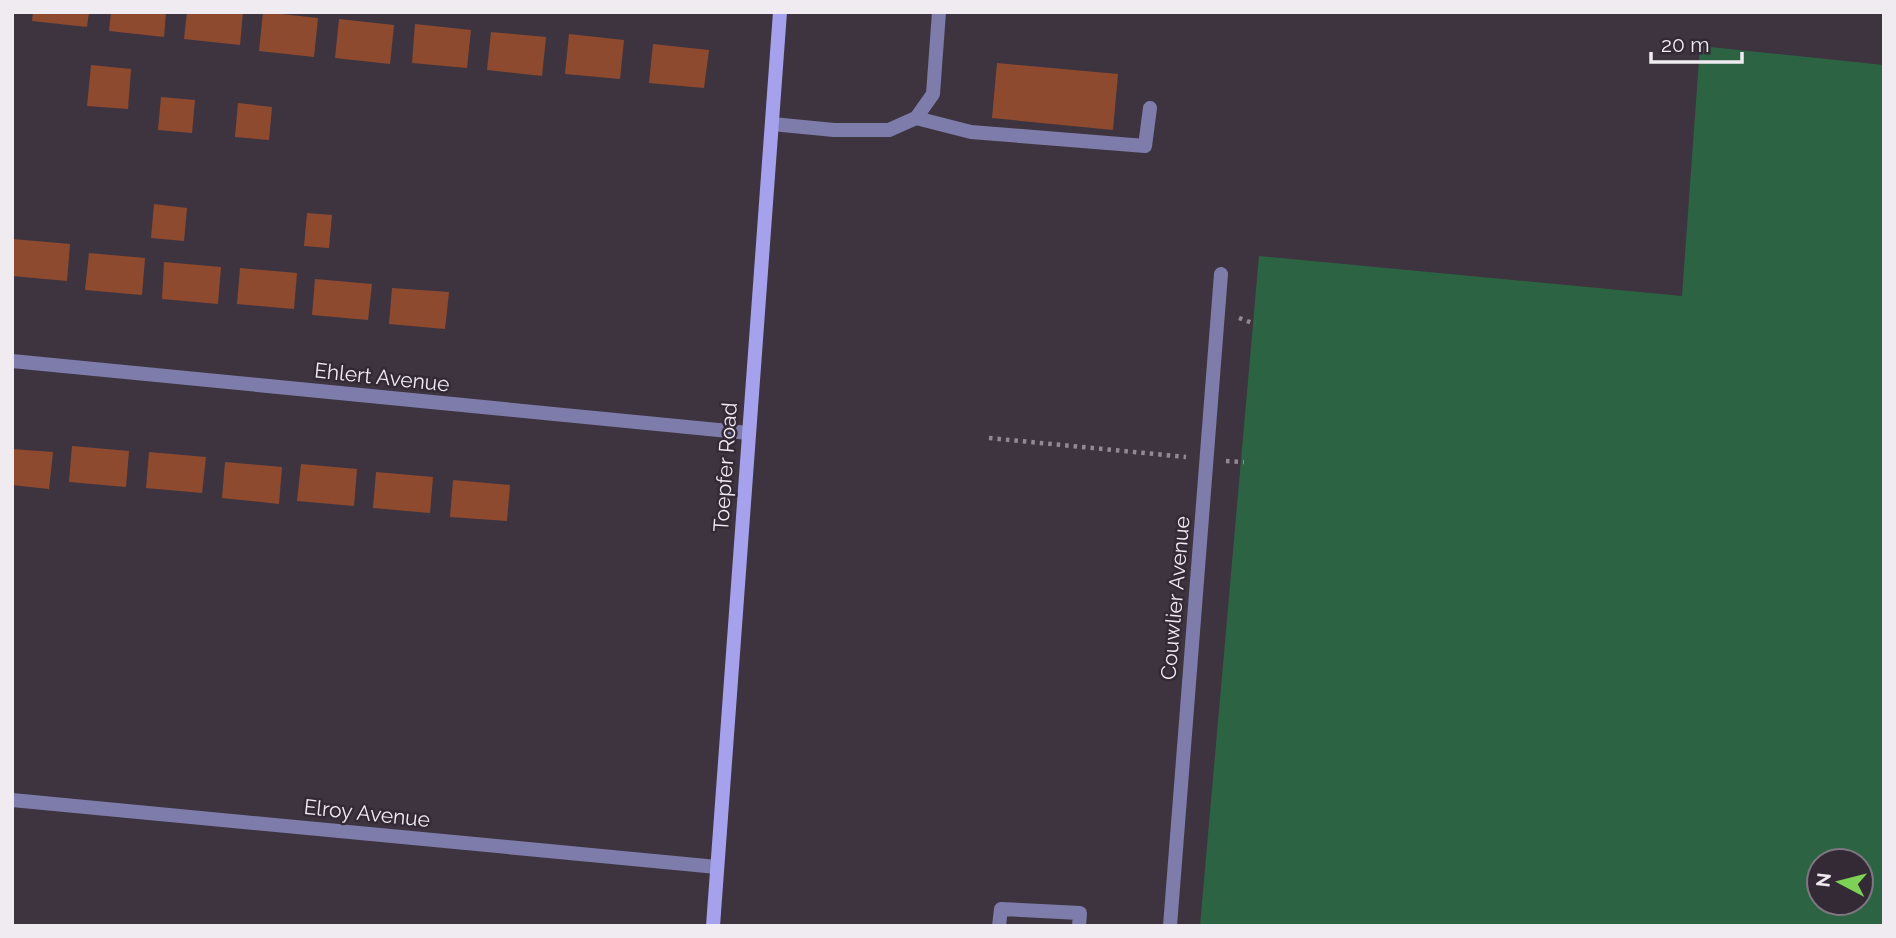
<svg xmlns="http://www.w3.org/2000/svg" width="1896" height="938" viewBox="0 0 1896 938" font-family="Raleway,sans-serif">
<rect width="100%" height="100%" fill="#3e343f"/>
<path fill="#2c6443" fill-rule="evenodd" d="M1700 46 1884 65V926H1200L1259 256 1682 296ZM1819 861H1861V903H1819Z"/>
<g fill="#8e4a2f">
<polygon points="33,12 89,12 87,27 32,21"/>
<polygon points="111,12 166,12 164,37 109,31"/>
<polygon points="187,12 243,12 240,45 184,39"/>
<polygon points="263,12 318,18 314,57 259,51"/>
<polygon points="339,19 394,25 390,64 335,58"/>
<polygon points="415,24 471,30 467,68 412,63"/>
<polygon points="491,32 546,37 542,76 487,70"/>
<polygon points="569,34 624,40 620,79 565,74"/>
<polygon points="653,44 709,50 704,88 649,83"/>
<polygon points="997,63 1118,74 1113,130 992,118"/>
<polygon points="91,65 131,69 128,109 87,106"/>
<polygon points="161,97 195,100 192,133 158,130"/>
<polygon points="238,103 272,107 269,140 235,137"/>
<polygon points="154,204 187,208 184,241 151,238"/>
<polygon points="307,213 332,215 329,248 304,246"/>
<polygon points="13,239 70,244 67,281 12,276"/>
<polygon points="89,253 145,258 142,295 85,290"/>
<polygon points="164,262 221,267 218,304 162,299"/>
<polygon points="240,268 297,273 294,309 237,304"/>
<polygon points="315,279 372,284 368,320 312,315"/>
<polygon points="392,288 449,292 445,329 389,324"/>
<polygon points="72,446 129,451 126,487 69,482"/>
<polygon points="12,449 53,452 49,489 12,485"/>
<polygon points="149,452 206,457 202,493 146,488"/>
<polygon points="225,462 282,467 279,504 222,498"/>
<polygon points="301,464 357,469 354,506 297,501"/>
<polygon points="376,472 433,477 430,513 373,508"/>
<polygon points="453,480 510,485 507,521 450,517"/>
</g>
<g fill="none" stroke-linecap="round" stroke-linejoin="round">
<g stroke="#928a93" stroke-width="4.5" stroke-dasharray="3.5 5" stroke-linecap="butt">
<polyline points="1239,318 1255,324"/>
<polyline points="989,438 1186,457"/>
<polyline points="1226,461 1244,462"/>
</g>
<g stroke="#7d7cab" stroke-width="14">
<polyline points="916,118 971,132 1145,146 1150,108"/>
<polyline points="772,124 834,130 889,130 916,118 933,94 939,12"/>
<polyline points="999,926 1001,909 1080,913 1079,926"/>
</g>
<g stroke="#7d7cab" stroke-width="14">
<polyline points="12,361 749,433"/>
<polyline points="12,800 717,867"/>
<polyline points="1170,926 1221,274"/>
</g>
<polyline stroke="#a5a1ed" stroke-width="14" points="713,926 780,12"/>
</g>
<g text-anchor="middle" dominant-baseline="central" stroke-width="5" stroke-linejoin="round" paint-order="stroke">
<g font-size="21" fill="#f0eaf1" stroke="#332a35">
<text transform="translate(382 377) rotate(6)">Ehlert Avenue</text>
<text transform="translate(725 467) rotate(-86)">Toepfer Road</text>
<text transform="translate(1175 598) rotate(-85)">Couwlier Avenue</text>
<text transform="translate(367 813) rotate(6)">Elroy Avenue</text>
</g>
</g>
<rect width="1896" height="938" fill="none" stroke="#f0eaf1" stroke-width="28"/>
<g transform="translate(1840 882) rotate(277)"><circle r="33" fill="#332a35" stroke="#7f7780" stroke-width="2"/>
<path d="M0-5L12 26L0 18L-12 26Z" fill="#7dd154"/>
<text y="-10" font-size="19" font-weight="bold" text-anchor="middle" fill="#f0eaf1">N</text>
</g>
<path d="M1651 52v10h91v-10" fill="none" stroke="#f0eaf1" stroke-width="3.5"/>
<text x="1661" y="52" font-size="21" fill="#f0eaf1" stroke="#332a35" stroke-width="5" paint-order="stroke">20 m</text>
</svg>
